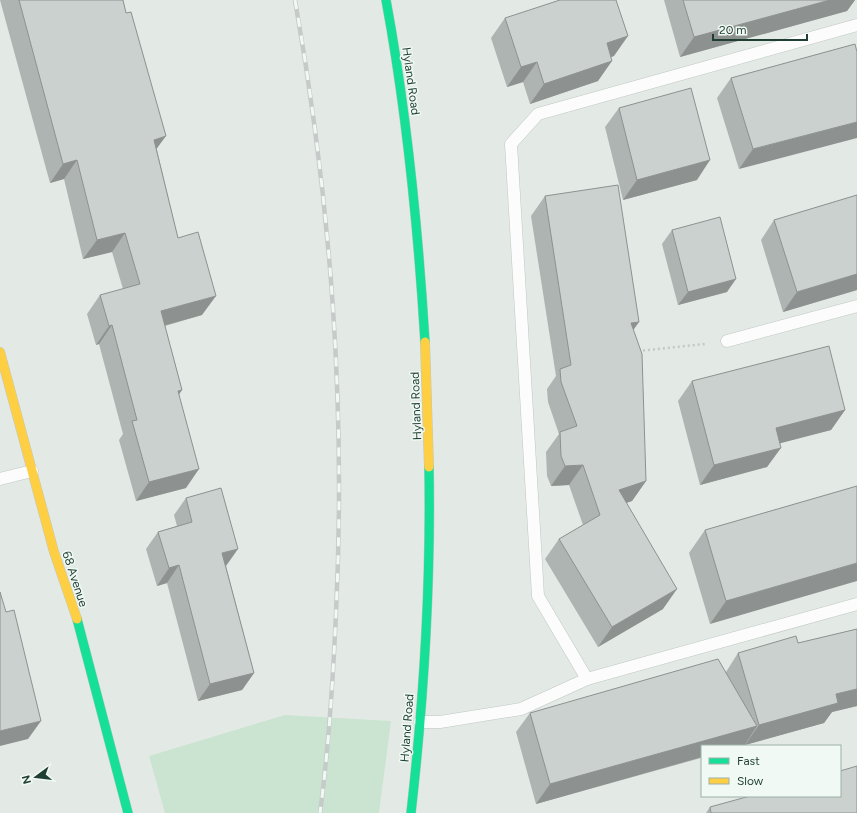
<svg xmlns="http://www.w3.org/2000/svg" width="857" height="813" viewBox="0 0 857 813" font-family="Figtree,sans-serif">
<rect width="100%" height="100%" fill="#e3eae6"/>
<polygon fill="#cbe4d1" points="285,715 391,721 379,813 165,813 149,756"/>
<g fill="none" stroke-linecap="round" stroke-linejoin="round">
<defs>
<g id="lane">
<polyline points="727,341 857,306"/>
<polyline points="0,479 32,471"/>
<polyline points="587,679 538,596 511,144 538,114 857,25"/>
<polyline points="420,722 440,722 521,709 587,679 857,604"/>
</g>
<g id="fast">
<path d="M386 0C407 113 418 227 425 342"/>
<polyline points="77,619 128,813"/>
<path d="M411 813C424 698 431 583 429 467"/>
</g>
<g id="slow">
<polyline points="425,342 429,467"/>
<polyline points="0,352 54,552 77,619"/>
</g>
</defs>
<use href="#lane" stroke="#c0c7c3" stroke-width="13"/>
<use href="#fast" stroke="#bec7c3" stroke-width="10"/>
<use href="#slow" stroke="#bec7c3" stroke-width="10"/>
<polyline stroke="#c0cac5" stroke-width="2.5" stroke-dasharray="2 3" stroke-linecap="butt" points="638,351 705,344"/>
<use href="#lane" stroke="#fbfcfb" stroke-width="12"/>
<use href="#fast" stroke="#16e098" stroke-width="9"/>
<use href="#slow" stroke="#ffcf43" stroke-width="9"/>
<defs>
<path id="rail" d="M295 0C331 205 346 404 336 613 333 680 329 746 320 813"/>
</defs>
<use href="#rail" stroke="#c6cbc9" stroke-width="4.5"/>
<use href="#rail" stroke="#f1f9f4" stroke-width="3" stroke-dasharray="9" stroke-linecap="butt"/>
</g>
<g fill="#aeb4b1">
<polygon points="0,0 123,0 157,150 178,238 202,315 165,326 182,390 179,394 186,488 136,501 119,440 123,434 99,344 96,345 87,314 100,295 123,289 112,252 83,259 64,179 50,183"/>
<polygon points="664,0 855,0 847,11 680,57"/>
<polygon points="505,18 614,56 611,57 598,81 530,104 523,82 507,87 491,38"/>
<polygon points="855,44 739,169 717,98 731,78"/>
<polygon points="619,108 697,180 623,200 605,127"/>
<polygon points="857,195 857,290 783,312 761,240 774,220"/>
<polygon points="545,196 633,330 646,481 632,501 626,503 663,609 598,647 545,559 559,539 583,525 569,485 551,486 547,476 546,452 559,434 548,402 547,389 556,376 531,216"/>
<polygon points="672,230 727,292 678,305 662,244"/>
<polygon points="692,381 845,410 831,430 780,443 767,467 700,485 678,401"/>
<polygon points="857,486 710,624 689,553 705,530"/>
<polygon points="186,498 226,566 254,673 242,690 198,701 167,583 157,586 146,549 158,532 177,526 174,515"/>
<polygon points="857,629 857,706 832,712 824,723 745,745 745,744 744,746 536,804 516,732 530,713 726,672 738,653 798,643"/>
<polygon points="710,807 857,813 706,813"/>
</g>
<g fill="#8d9290">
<polygon points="830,0 855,0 847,11 680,57 694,37"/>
<polygon points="628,36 614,56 593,63 607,43"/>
<polygon points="612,61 598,81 530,104 544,84"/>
<polygon points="537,62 523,82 507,87 521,67"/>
<polygon points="857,122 857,138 739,169 753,149"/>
<polygon points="166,136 152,155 154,140"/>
<polygon points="77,160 64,179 50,183 63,164"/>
<polygon points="710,160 697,180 623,200 637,180"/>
<polygon points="125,233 112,252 83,259 97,240"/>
<polygon points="857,274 857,290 783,312 797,292"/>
<polygon points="736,279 727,292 678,305 688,292"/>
<polygon points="216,296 202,315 148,330 161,311"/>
<polygon points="639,322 625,342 631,323"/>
<polygon points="112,325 99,344 96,345 109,326"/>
<polygon points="182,390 169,409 178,391"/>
<polygon points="845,410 831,430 762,448 776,428"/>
<polygon points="781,448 767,467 700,485 714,465"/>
<polygon points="583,465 569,485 551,486 565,466"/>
<polygon points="199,469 186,488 136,501 149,482"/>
<polygon points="646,481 632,501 605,510 619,490"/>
<polygon points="238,549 226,566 210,570 222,553"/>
<polygon points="857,563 857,581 710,624 726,601"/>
<polygon points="179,565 167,583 157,586 169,568"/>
<polygon points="677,589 663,609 598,647 612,627"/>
<polygon points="254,673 242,690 198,701 210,684"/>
<polygon points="857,689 857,706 832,712 824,723 745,745 759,725 836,694"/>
<polygon points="41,721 28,739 0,746 0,731"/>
<polygon points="757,726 744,746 702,746 702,757 536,804 550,784"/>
</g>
<g fill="#cad1ce" stroke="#8d9290">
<polygon points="19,0 123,0 126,13 131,12 166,136 154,140 178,238 198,232 216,296 161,311 182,390 178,391 199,469 149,482 132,421 137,420 112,325 109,326 100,295 140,284 125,233 97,240 77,160 63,164"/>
<polygon points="560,0 616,0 628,36 607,43 612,61 544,84 537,62 521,67 505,18"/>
<polygon points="683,0 830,0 694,37"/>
<polygon points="855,44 857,52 857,122 753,149 731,78"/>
<polygon points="691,88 710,160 637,180 619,108"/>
<polygon points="618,185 639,322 631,323 642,354 646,481 619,490 677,589 612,627 559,539 600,515 583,465 565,466 561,456 560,432 577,426 561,382 560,369 571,365 545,196"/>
<polygon points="857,195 857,274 797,292 774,220"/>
<polygon points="720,217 736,279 688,292 672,230"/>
<polygon points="829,346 845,410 776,428 781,448 714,465 692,381"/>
<polygon points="857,486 857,563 726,601 705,530"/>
<polygon points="221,488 238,549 222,553 254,673 210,684 179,565 169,568 158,532 192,522 186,498"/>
<polygon points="0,592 6,612 14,610 41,721 0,731"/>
<polygon points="857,629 857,689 836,694 838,703 759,725 738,653 796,636 798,643"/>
<polygon points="718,659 757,726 550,784 530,713"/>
<polygon points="857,766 857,813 711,813 710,807 750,796 840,796 840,771"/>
</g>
<g text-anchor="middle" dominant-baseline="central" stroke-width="3" stroke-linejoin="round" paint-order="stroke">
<g font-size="12" fill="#1f3f34" stroke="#f1f9f4">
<text transform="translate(411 81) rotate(82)">Hyland Road</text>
<text transform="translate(416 406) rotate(-92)">Hyland Road</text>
<text transform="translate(75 579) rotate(72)">68 Avenue</text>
<text transform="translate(407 728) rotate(-86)">Hyland Road</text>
</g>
</g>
<rect x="701" y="745" width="140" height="52" fill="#f1f9f4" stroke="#9dafa7"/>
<rect x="709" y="758" width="20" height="6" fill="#16e098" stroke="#9dafa7"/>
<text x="737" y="765" font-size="12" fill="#1f3f34">Fast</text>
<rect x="709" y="778" width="20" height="6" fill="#ffcf43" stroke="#9dafa7"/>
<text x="737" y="785" font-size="12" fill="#1f3f34">Slow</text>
<g transform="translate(36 777) rotate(255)" stroke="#f1f9f4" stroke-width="3" paint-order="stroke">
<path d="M0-3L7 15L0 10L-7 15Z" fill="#1f3f34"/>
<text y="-6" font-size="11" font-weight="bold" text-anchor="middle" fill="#1f3f34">N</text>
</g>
<path d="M713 34v6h94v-6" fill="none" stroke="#1f3f34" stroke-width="2"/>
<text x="719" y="34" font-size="12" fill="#1f3f34" stroke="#f1f9f4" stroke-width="3" paint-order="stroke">20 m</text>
</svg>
